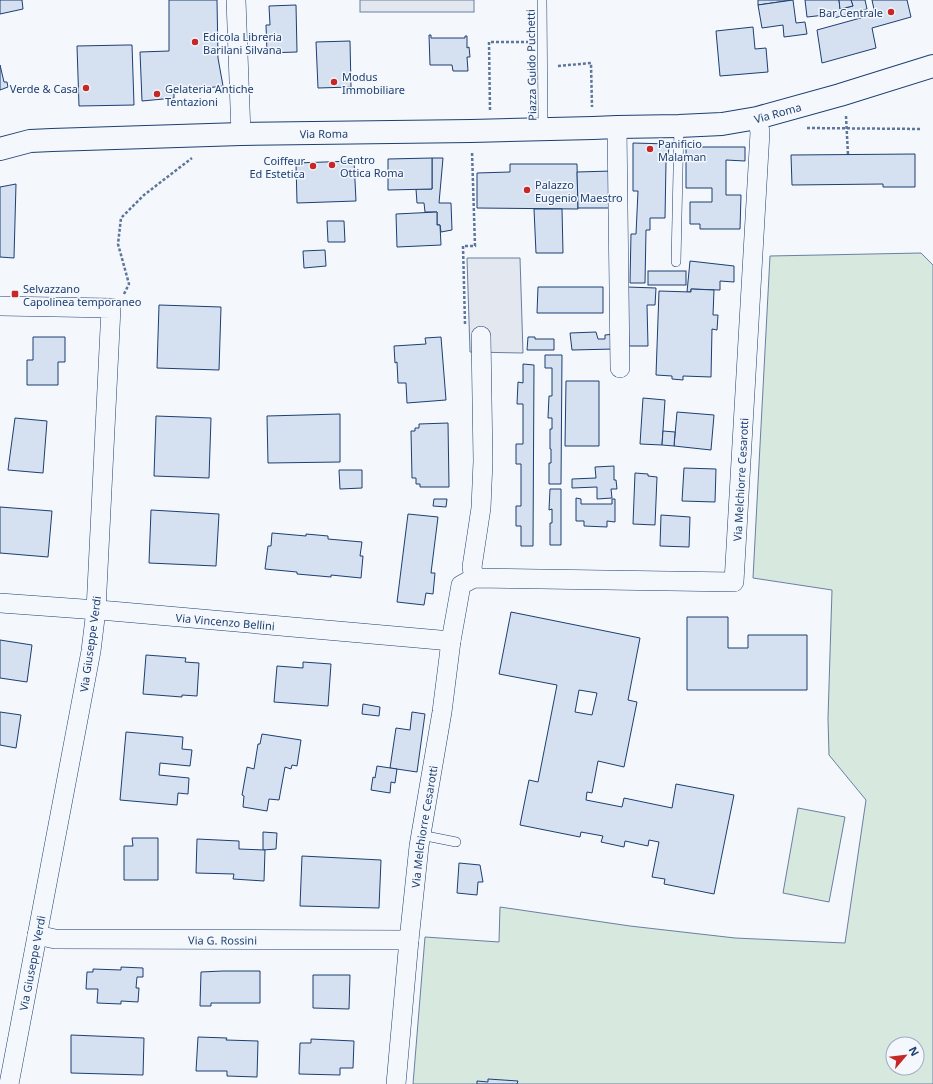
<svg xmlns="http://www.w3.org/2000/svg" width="933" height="1084" viewBox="0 0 933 1084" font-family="'Noto Sans',sans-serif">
<rect width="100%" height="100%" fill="#f4f7fb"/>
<g fill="#d7e8df" stroke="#687fa3" fill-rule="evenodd">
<path d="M921 253 933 265V1084H413L425 937 499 942 500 907 630 926 735 938 845 943 866 800 829 755 828 718 832 590 753 578 770 256ZM893 1044H917V1068H893Z"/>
<polygon points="798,808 845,817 829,902 783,893"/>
</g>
<g fill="#e3e8f0" stroke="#687fa3">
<rect x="360" y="0" width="114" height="12"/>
<polygon points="467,258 520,258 523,353 470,352"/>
</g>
<g fill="#d5e0f0" stroke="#1d3f73" fill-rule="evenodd">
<polygon points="0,0 22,0 23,9 0,14"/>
<polygon points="169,0 217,0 218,58 223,86 174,92 174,98 142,101 140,52 169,51"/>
<polygon points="758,0 793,0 758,5"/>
<polygon points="793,0 796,23 805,22 807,34 784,37 783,25 762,28 758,5"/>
<polygon points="805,0 839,0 840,9 853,6 851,0 865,0 867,9 834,18 834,14 807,17"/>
<polygon points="839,0 851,0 853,6 840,9"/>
<polygon points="872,0 907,0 911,17 872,28 876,48 822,63 817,30 875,14"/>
<polygon points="296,5 297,52 267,53 266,25 270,25 269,6"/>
<polygon points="753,27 755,49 766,48 768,72 720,76 716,31"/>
<polygon points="429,35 431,35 431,38 465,38 465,36 467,36 467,48 469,47 470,57 467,57 468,71 453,71 452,65 430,65"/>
<polygon points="350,41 351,87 318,88 316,42"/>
<polygon points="127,45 132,45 134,105 79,106 77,46"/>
<polygon points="0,65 4,82 7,82 8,87 0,90"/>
<polygon points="633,143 669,144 668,161 666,162 665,218 650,218 650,230 646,230 645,283 630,283 631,234 636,234 638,191 633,191"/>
<polygon points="686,147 745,147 745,161 726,160 726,195 741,195 740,229 700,229 700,224 690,224 690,202 712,202 712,188 686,188"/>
<polygon points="915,154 915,187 883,187 883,184 792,185 791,155"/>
<polygon points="432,158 443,158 439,203 451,203 452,230 441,232 440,225 437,225 437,212 425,212 424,203 417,203 416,189 432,189"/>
<polygon points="432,158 432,189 388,190 388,159"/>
<polygon points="354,161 356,201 297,203 296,163"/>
<polygon points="510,164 577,164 578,209 477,208 477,173 510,172"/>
<polygon points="612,171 613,208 578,208 577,172"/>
<polygon points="16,184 14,258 0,257 0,187"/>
<polygon points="534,209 562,209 563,253 536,253"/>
<polygon points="437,212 437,225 440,225 441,245 397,247 396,214"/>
<polygon points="327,221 344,221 345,242 328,242"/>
<polygon points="325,250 326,266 304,268 303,251"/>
<polygon points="690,261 734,266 734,282 720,281 720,290 691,289 691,292 687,292"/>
<rect x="648" y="271" width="38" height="14"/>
<polygon points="538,287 603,287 603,313 537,313"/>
<polygon points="627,287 656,288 655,305 647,305 648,346 629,346"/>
<polygon points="691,289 714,290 713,315 718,315 717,330 712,329 711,377 683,376 683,380 672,379 672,376 656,375 659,291 691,292"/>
<polygon points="159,305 221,307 219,370 157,368"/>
<polygon points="596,332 598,339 605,339 605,335 615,334 615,349 572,350 570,333"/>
<polygon points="33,337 65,337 65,362 58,362 58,385 27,385 27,360 33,360"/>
<polygon points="441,337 446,400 407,403 406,383 398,383 397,362 395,363 394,346 426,344 425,338"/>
<polygon points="528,337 535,337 535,339 554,339 554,350 527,350"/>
<polygon points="545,355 562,355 561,484 549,484 549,463 551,463 551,449 550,449 550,429 552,429 552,418 548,418 549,396 552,396 552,368 545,368"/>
<polygon points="523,364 534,365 533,546 521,546 521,526 516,526 516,506 521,506 521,464 516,464 516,444 523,444 523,404 517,404 518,382 523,383"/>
<polygon points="566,381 599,381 599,446 565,446"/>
<polygon points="643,398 665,400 662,445 640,444"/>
<polygon points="677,412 714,415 711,450 674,446"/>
<polygon points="340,414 340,462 268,463 267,416"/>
<polygon points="156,416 211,418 209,478 154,476"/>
<polygon points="15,418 47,421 43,473 8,470"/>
<polygon points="448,423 449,487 420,487 420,484 416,484 416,478 412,478 411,431 415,431 415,428 419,428 419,424"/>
<polygon points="663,431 675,432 674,446 662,445"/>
<polygon points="614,466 614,480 616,480 617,489 611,489 612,498 597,499 597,487 572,488 572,479 596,478 595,467"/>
<polygon points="684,468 716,469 715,502 682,501"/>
<polygon points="339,470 362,470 362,488 340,489"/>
<polygon points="635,473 648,474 648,476 657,477 655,525 633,524"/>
<polygon points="550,489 561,489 561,545 550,545 550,523 552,523 552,509 549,510"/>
<polygon points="576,498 581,499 581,504 612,504 612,499 615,499 615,522 607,521 607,527 584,526 584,521 576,521"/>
<polygon points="434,499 447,499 446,507 433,506"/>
<polygon points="0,507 52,511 48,557 0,553"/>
<polygon points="151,510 219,514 216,566 149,563"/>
<polygon points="408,514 438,517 431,573 435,573 433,594 426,593 424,605 397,602"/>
<polygon points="661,515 690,517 689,547 660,546"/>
<polygon points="272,533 306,536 306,534 328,536 328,539 362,542 360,556 363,556 361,578 331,575 331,577 297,574 297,572 265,569 268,546 271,546"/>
<path d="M511 612 640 638 628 700 637 702 624 767 598 761 592 793 587 792 586 800 622 807 624 798 672 808 676 784 734 795 714 894 664 884 665 879 652 877 659 842 649 840 648 846 625 841 624 847 601 842 603 836 581 832 580 837 520 825 529 780 538 782 557 685 499 674ZM579 690 597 693 592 715 575 712Z"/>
<polygon points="687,617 728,617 728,648 748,648 748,635 807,635 807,690 687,690"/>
<polygon points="0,640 32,645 27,682 0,678"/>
<polygon points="146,655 186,658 185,662 199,663 197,696 182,695 182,697 143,694"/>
<polygon points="303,662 331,664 328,706 274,702 277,666 303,668"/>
<polygon points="363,704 380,707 379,716 362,714"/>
<polygon points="0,712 21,715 16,748 0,745"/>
<polygon points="412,712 425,714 417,772 390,768 396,728 410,730"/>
<polygon points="126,732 183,737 182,749 192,750 190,766 160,763 159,775 189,778 188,794 178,793 177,805 120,800"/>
<polygon points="262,734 301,740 297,766 292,765 291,769 285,767 279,800 269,799 267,811 243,807 244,796 242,795 247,767 254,769 258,744 260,744"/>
<polygon points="377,766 397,769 395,783 391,782 390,793 371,790 373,777 375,778"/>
<polygon points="263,832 277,833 276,849 263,850"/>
<polygon points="132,838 158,838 158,880 124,880 124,846 133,846"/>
<polygon points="197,839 239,841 239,849 265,850 264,881 233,879 234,874 196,873"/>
<polygon points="302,856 381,860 379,908 300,906"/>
<polygon points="459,863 480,865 483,882 478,882 477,895 457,893"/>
<polygon points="121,967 143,968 143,977 137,977 136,988 139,988 138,1002 121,1001 121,1004 97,1003 98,989 86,989 87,972 93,972 93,969 121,970"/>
<polygon points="223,971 260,971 260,1003 211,1003 211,1006 200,1006 201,972"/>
<polygon points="313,975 350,975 349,1009 313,1008"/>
<polygon points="71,1035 144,1038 143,1075 71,1073"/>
<polygon points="198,1037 227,1038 226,1040 258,1041 257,1077 227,1076 227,1071 196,1071"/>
<polygon points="311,1039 354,1041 353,1068 340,1068 340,1075 299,1074 300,1043 311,1043"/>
<polygon points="488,1079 518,1081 517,1084 477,1084 477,1081 488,1082"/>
</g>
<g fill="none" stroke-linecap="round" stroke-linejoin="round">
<defs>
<g id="service">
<polyline points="542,0 543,129"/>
<polyline points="676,262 679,126"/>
<polyline points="421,835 456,842"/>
</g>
<g id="minor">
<polyline points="236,0 241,134"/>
<polyline points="617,127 620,368"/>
<polyline points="0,306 111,308 96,610 91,651 9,1084"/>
<polyline points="474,578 472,567 481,508 483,461 481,336"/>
<path id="s1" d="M0 603 111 611 451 641"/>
<path id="s2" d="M37 935 55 939 409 940"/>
<path id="s3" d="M396 1084 409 940 419 846 442 712 451 641 461 585 474 578 734 582 760 132 757 118"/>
</g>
<g id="tertiary">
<path id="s4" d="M0 149 30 141 52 140 241 134 471 131 593 128 617 127 679 126 722 124 757 118 840 95 933 66"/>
</g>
</defs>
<use href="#service" stroke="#1d3f73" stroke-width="10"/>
<use href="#minor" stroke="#1d3f73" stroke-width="20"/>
<use href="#tertiary" stroke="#1d3f73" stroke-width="24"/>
<g stroke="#5e769c" stroke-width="2.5" stroke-dasharray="3 2" stroke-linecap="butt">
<polyline points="558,66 591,63 592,107"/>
<polyline points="490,110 489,42 528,42"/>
<polyline points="846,116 848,155"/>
<polyline points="807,128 922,129"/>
<polyline points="124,294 129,284 118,244 121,218 144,195 192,158"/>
<polyline points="465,324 463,246 475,246 472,152"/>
</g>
<use href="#service" stroke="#f4f7fb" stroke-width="9"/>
<use href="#minor" stroke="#f4f7fb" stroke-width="19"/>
<use href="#tertiary" stroke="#f4f7fb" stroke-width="22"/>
</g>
<g fill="#c62828" stroke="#f4f7fb" stroke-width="1.5">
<circle cx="891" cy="12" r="4"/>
<circle cx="195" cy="42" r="4"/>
<circle cx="334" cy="82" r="4"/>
<circle cx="86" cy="88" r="4"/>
<circle cx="157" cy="94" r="4"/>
<circle cx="650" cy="149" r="4"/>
<circle cx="332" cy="165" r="4"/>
<circle cx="313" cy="166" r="4"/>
<circle cx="527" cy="190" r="4"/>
<rect x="11" y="290" width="8" height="8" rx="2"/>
</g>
<g text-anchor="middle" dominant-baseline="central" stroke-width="3" stroke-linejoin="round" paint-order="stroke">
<g font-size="11" fill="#1d3f73" stroke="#f4f7fb" text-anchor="start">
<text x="883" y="12" text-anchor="end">Bar Centrale</text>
<text x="203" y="36">Edicola Libreria<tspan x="203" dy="13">Barilani Silvana</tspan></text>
<text x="342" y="76">Modus<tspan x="342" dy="13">Immobiliare</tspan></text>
<text x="78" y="88" text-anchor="end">Verde &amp; Casa</text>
<text x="165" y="88">Gelateria Antiche<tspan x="165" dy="13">Tentazioni</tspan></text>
<text x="658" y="143">Panificio<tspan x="658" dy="13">Malaman</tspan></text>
<text x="340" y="159">Centro<tspan x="340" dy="13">Ottica Roma</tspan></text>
<text x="305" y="160" text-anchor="end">Coiffeur<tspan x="305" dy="13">Ed Estetica</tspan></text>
<text x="535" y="184">Palazzo<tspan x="535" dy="13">Eugenio Maestro</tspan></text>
<text x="23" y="288">Selvazzano<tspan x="23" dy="13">Capolinea temporaneo</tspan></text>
</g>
<g font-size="11" fill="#1d3f73" stroke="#f4f7fb">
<text transform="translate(531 65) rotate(-91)">Piazza Guido Puchetti</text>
<text stroke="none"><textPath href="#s4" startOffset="780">Via Roma</textPath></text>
<text stroke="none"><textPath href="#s4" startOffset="325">Via Roma</textPath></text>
<text stroke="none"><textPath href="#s3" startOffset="881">Via Melchiorre Cesarotti</textPath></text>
<text stroke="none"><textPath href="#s1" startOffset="226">Via Vincenzo Bellini</textPath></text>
<text transform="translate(90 644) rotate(-82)">Via Giuseppe Verdi</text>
<text stroke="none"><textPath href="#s3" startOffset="259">Via Melchiorre Cesarotti</textPath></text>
<text stroke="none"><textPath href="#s2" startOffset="186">Via G. Rossini</textPath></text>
<text transform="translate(32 963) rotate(-79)">Via Giuseppe Verdi</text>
</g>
</g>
<g transform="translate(905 1056) rotate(62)"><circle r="19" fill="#f4f7fb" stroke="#9eadc5"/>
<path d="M0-3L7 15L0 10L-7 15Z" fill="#c62828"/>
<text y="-6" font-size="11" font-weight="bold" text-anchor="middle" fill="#1d3f73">N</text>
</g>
</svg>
